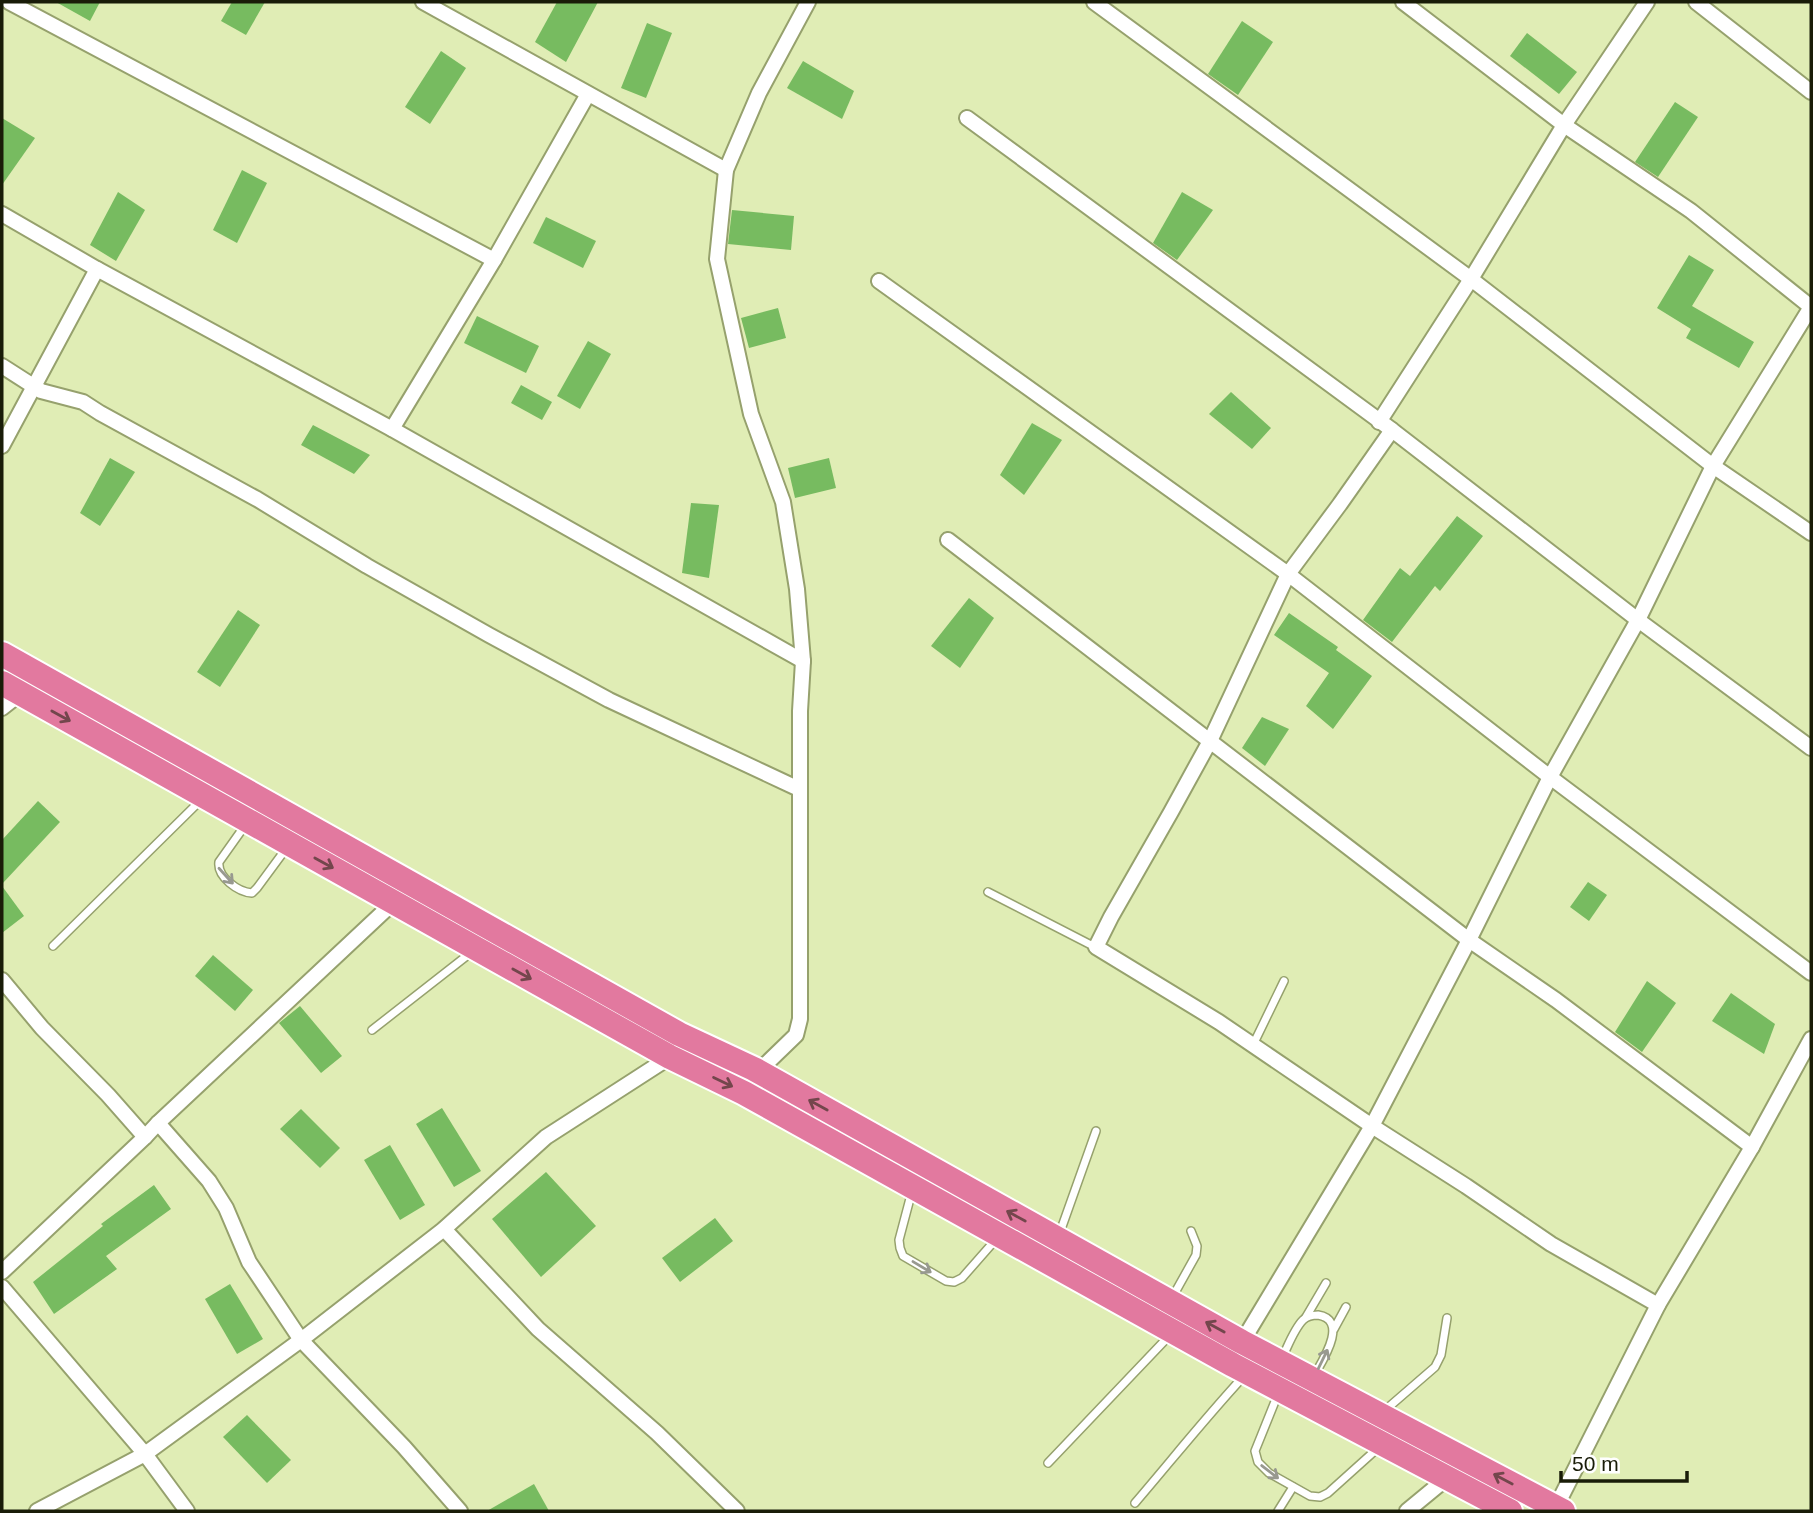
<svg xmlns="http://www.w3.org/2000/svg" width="1813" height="1513" viewBox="0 0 1813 1513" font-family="Arial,sans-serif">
<rect width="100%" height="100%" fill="#e0edb5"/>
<g fill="#77bb60">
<polygon points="56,2 100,2 90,21"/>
<polygon points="232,2 265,2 246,35 221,21"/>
<polygon points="557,2 598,2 566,62 535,42"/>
<polygon points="1242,21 1273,42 1238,95 1208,74"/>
<polygon points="647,23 672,33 646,98 621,88"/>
<polygon points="1527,33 1577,72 1559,94 1510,56"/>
<polygon points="441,51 466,68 430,124 405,107"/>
<polygon points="803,61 854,91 842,119 787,88"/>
<polygon points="1675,102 1698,117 1658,177 1635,162"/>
<polygon points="2,118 35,138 2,185"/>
<polygon points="242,170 267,183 237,243 213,230"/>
<polygon points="118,192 145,210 116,261 90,245"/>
<polygon points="1182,192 1213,210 1177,260 1153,243"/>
<polygon points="732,210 794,216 791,250 728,244"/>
<polygon points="546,217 596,241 583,268 533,243"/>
<polygon points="1689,255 1714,270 1692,306 1754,342 1739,368 1686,338 1691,329 1657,308"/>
<polygon points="778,308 786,338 749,348 741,318"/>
<polygon points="477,316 539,346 526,373 464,343"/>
<polygon points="588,341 611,354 580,409 557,396"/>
<polygon points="521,385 552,402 542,420 511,403"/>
<polygon points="1231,392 1271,428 1252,449 1209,414"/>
<polygon points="1032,423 1062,440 1024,495 1000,475"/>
<polygon points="313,425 370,455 354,474 301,445"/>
<polygon points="110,458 135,472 100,526 80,513"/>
<polygon points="829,458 836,488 795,498 788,468"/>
<polygon points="691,503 719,505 709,578 682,573"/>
<polygon points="1457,516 1483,536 1440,591 1435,586 1392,642 1363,620 1400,568 1410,576"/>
<polygon points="969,598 994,618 960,668 931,646"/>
<polygon points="238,610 260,625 220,687 197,672"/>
<polygon points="1289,613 1338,647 1336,650 1372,676 1333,729 1306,706 1329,673 1274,635"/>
<polygon points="1262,717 1289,729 1265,766 1242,748"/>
<polygon points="38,801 60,822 2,884 2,840"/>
<polygon points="1588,882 1607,895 1589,921 1570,907"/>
<polygon points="2,886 24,916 2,933"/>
<polygon points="213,955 253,990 235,1011 195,976"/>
<polygon points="1647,981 1676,1003 1642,1052 1615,1032"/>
<polygon points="1731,993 1775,1024 1764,1054 1712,1021"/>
<polygon points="300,1006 342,1056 321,1073 279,1023"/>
<polygon points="442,1108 481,1171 454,1187 416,1124"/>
<polygon points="301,1109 340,1148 320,1168 280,1129"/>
<polygon points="390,1145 425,1205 400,1220 364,1160"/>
<polygon points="546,1172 596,1226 541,1277 492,1219"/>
<polygon points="154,1185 171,1209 106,1256 117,1269 54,1314 33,1282 103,1226 101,1224"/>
<polygon points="715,1218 733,1241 680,1282 662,1258"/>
<polygon points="230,1284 263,1339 237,1354 205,1299"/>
<polygon points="247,1415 291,1460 267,1483 223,1437"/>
<polygon points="534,1484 549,1511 487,1511"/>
</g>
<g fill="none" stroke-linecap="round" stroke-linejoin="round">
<defs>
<g id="lane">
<path d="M246 824 219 862C217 877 238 892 252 893L257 888 288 846"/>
<polyline points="988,892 1095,947"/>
<polyline points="53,946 202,799"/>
<polyline points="372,1030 473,951"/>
<polyline points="1253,1045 1284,981"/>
<polyline points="912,1191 899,1240 900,1248 903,1256 946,1281 954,1282 962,1278 998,1237"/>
<polyline points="1059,1235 1096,1131"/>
<polyline points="1172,1298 1196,1255 1197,1246 1191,1231"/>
<polyline points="1306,1317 1326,1283"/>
<polyline points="1334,1329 1346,1307"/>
<path d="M1282 1358C1288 1346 1294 1329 1303 1320 1307 1316 1312 1315 1318 1315 1349 1320 1323 1360 1315 1374"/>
<polyline points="1278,1394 1255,1451 1258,1462 1269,1473 1310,1496 1320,1497 1328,1493 1378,1448"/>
<polyline points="1383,1412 1435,1367 1441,1355 1447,1318"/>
<polyline points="1048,1463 1170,1335"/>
<path d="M1135 1503C1171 1461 1206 1417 1244 1376"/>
<polyline points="1278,1511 1293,1487"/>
</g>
<g id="street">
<polyline points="9,2 494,260"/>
<polyline points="423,2 726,170"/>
<polyline points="1094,2 1471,279 1713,466 1811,533"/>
<polyline points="1403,2 1564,125 1691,211 1811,307"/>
<polyline points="1696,2 1811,92"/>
<polyline points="967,118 1392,430 1638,620 1811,748"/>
<polyline points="2,214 97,269 392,429 803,661"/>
<polyline points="879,281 1288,574 1550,777 1811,973"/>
<polyline points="2,366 41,391 83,402 100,413 257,499 367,566 489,635 609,700 799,789"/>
<polyline points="1379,422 1471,279 1564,125 1647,2"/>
<polyline points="392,429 494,260 588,94"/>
<polyline points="1392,430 1340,504 1288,574 1210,741 1171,812 1111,917 1096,947 1219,1022 1372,1126 1466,1186 1551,1244 1658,1305"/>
<polyline points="2,446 97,269"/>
<polyline points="948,540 1469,940 1556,1000 1752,1147"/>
<polyline points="2,708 21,693"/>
<polyline points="2,980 42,1028 108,1095 145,1137"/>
<polyline points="754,1069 766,1064 796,1035 800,1019 800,711 803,661 797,589 783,502 751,414 717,259 726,170 759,93 808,2"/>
<polyline points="158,1123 209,1181 226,1208 249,1262 301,1340 404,1447 460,1511"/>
<polyline points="444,1229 538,1329 657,1433 737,1511"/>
<polyline points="2,1272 145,1137 158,1123 394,902"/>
<polyline points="2,1287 145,1454 187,1511"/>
<polyline points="1242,1342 1372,1126 1469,940 1550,777 1638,620 1713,466 1811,307"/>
<polyline points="1556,1507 1658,1305 1752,1147 1811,1039"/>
<polyline points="37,1511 145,1454 301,1340 444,1229 546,1137 670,1057"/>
<polyline points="1407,1511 1447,1478"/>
</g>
<g id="highway">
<polyline points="2,654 679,1034 754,1069 1242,1342 1563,1511"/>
<polyline points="2,683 670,1057 744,1093 1233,1365 1510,1511"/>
</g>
</defs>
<use href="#lane" stroke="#96a16d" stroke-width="10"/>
<use href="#street" stroke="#96a16d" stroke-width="18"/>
<use href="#highway" stroke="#fff" stroke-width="28"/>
<use href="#lane" stroke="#fff" stroke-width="7"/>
<use href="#street" stroke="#fff" stroke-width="14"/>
<use href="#highway" stroke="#e2799f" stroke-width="24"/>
</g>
<defs><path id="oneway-shaft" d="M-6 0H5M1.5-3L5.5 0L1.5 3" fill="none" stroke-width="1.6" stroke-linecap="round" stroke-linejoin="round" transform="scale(1.75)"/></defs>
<g stroke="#73464c">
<use href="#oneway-shaft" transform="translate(61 716) rotate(29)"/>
<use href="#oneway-shaft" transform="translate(324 863) rotate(29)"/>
<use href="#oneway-shaft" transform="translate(522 974) rotate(29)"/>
<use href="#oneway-shaft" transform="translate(723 1082) rotate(26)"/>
<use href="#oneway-shaft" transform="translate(818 1105) rotate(-151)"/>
<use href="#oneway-shaft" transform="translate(1016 1216) rotate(-151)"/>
<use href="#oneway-shaft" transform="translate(1215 1327) rotate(-151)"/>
<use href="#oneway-shaft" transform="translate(1503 1479) rotate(-152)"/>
</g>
<g stroke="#989990">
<use href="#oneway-shaft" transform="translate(226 876) rotate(48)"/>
<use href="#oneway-shaft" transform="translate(922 1267) rotate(31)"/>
<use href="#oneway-shaft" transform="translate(1323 1359) rotate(-64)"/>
<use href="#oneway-shaft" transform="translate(1270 1472) rotate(38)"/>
</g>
<rect width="1813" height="1513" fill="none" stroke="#191c08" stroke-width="7"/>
<path d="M1561 1471v10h126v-10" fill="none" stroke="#191c08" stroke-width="3.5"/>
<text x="1572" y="1471" font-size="21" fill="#191c08" stroke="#ffffff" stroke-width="5" paint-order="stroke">50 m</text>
</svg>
